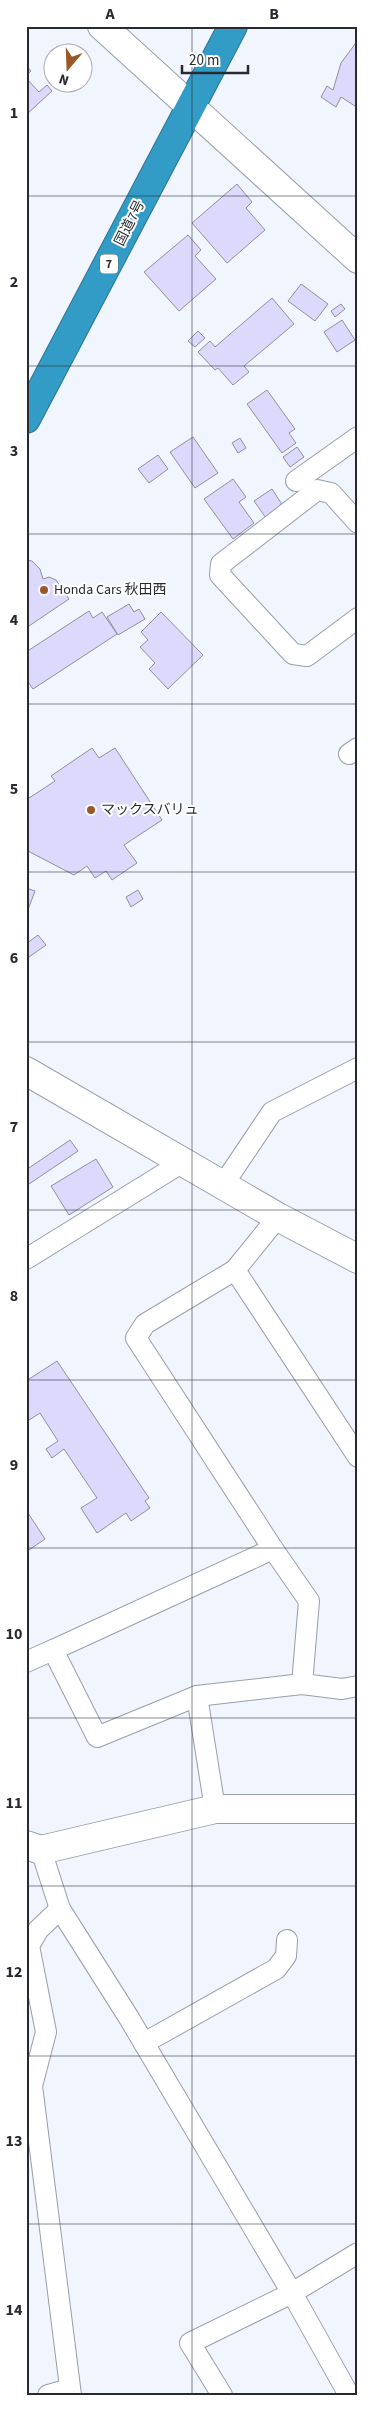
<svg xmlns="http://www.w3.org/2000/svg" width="384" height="2421" viewBox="0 0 384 2421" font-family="'Source Sans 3','Noto Sans JP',sans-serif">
<rect width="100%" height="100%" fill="#f0f5fe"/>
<g fill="#ddd9fc" stroke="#918f9d">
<polygon points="358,40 358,108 341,97 336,107 321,97 327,86 333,90 341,63"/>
<polygon points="26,65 31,71 26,75"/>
<polygon points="26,78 39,92 47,85 52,91 26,115"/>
<polygon points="237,184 252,202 246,208 265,230 227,263 192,223"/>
<polygon points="188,235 201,250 195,256 216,279 179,311 144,272"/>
<polygon points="301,284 328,304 315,321 288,301"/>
<polygon points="272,298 294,324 244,366 249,372 233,385 218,368 215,370 198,352 210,341 215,347"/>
<polygon points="341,304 345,309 335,317 331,311"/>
<polygon points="342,320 355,340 337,352 324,332"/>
<polygon points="198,331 205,338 195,347 188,341"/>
<polygon points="267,390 295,429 289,433 296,443 282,453 247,404"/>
<polygon points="193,437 218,473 195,488 170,452"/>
<polygon points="240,438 246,448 238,453 232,443"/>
<polygon points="297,447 304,457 290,467 283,457"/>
<polygon points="158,455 168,469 149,483 138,469"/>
<polygon points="233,479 246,497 239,502 254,523 233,539 204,499"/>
<polygon points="272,489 283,506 266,518 254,501"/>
<polygon points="26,560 32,561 40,569 43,579 49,577 56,580 69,599 26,628"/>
<polygon points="129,604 134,612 139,609 145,619 118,635 107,617"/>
<polygon points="89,611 93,618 102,612 117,634 33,689 26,679 26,652"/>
<polygon points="161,612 203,655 168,689 149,669 155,663 140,647 148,640 141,632"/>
<polygon points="92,748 99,758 115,748 162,820 124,845 137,863 112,880 106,871 95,878 87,866 74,875 26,850 26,800 55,781 51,776"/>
<polygon points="26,888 35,891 26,915"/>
<polygon points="138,890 143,899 131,907 126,897"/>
<polygon points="38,935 46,945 29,957 26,953 26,944"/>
<polygon points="70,1140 78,1151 26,1186 26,1170"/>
<polygon points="96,1159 113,1187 69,1215 51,1186"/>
<polygon points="57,1361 149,1498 145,1501 150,1508 131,1521 126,1513 97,1533 81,1508 97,1498 64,1449 52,1458 46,1449 58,1441 40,1413 26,1422 26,1381"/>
<polygon points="26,1510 45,1539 26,1552"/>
</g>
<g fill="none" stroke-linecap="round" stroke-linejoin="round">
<defs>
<g id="street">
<polyline points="296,481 358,437"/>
<polyline points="358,523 331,493 317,490 221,564 220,575 293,654 307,656 358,618"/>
<polyline points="349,754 358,748"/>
<polyline points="223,1185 272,1112 358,1068"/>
<polyline points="26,1259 183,1162"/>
<polyline points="235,1270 278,1217"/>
<polyline points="358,1457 235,1270 145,1324 136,1338 273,1549 309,1601 302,1684 342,1689 358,1686"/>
<polyline points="273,1549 53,1650 97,1737 197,1696 302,1684"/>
<polyline points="26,1662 53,1650"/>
<polyline points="197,1696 215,1809"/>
<polyline points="41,1850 60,1909 129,2018 292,2293 349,2395"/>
<polyline points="60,1909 38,1930 29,1946 46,2032 32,2086 71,2395"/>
<polyline points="144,2043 276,1969 286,1956 287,1940"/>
<polyline points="48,2395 69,2389"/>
<polyline points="222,2395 190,2343 292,2293 358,2253"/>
</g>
<g id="secondary">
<polyline points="102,26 358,259"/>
<polyline points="26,1071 278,1217 358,1259"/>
<polyline points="26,1845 41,1850 215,1809 358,1809"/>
</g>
<polyline id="highway" points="26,419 233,26"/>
</defs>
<use href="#street" stroke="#979fac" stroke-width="22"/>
<use href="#secondary" stroke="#979fac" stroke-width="30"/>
<use href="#highway" stroke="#2e7492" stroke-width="30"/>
<use href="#street" stroke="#fff" stroke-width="20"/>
<use href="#secondary" stroke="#fff" stroke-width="28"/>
<use href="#highway" stroke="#329cc6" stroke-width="28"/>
</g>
<path fill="none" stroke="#272a30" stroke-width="1" stroke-opacity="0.55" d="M192 26V2395M26 196H358M26 366H358M26 534H358M26 704H358M26 872H358M26 1042H358M26 1210H358M26 1380H358M26 1548H358M26 1718H358M26 1886H358M26 2056H358M26 2224H358"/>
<g fill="#9a5727" stroke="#fff" stroke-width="2">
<circle cx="44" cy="590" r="5"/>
<circle cx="91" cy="810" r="5"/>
</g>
<g text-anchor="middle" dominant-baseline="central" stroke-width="4" stroke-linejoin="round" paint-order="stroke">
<rect fill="#fff" stroke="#686a6e" stroke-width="1" x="100" y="254.5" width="18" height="19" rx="4"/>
<g font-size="12" font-weight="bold" fill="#272a30">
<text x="109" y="264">7</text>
</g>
<g font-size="14" fill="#272a30" stroke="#fff">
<text transform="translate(130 223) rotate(-63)">国道7号</text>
</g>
<g font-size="14" fill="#272a30" stroke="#fff" text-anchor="start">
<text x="54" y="590">Honda Cars 秋田西</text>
<text x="101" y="810">マックスバリュ</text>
</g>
</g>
<rect width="384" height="2421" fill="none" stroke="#ffffff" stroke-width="55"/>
<g transform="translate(68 68) rotate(199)"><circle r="24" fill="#ffffff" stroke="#a9aaac"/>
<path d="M0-4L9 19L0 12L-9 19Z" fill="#9a5727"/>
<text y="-8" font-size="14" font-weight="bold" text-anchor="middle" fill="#272a30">N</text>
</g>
<path d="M182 65v8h66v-8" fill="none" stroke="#272a30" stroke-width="2.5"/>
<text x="189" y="65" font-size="15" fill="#272a30" stroke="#ffffff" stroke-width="4" paint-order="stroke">20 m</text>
<rect x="28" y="28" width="328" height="2366" fill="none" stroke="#272a30" stroke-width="2"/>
<g font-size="16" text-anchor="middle" font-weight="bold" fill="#272a30">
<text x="110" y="19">A</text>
<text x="274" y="19">B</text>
<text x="14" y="118">1</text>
<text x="14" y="287">2</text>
<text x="14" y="456">3</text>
<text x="14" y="625">4</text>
<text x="14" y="794">5</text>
<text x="14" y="963">6</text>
<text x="14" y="1132">7</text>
<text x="14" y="1301">8</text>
<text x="14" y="1470">9</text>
<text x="14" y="1639">10</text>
<text x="14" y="1808">11</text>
<text x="14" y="1977">12</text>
<text x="14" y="2146">13</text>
<text x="14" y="2315">14</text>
</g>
</svg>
